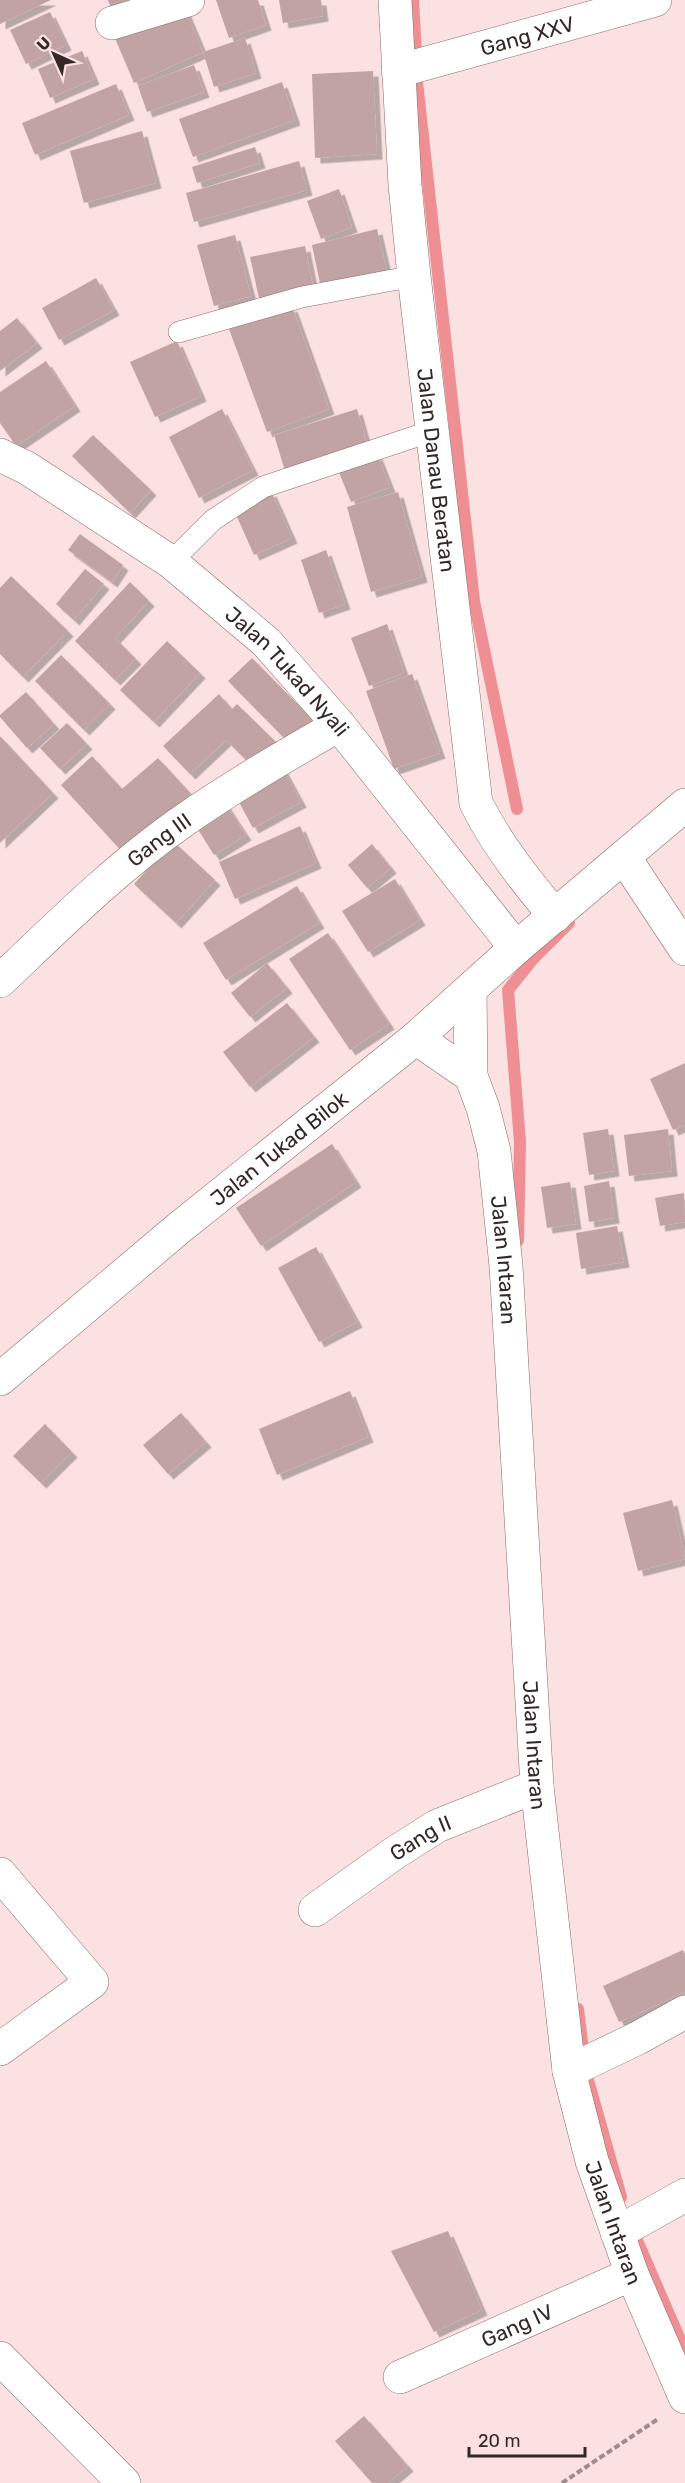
<svg xmlns="http://www.w3.org/2000/svg" width="685" height="2483" viewBox="0 0 685 2483" font-family="Rubik,sans-serif">
<defs>
<filter id="shadow"><feDropShadow dx="5.5" dy="5.5" stdDeviation="0" flood-color="#0004"/></filter>
</defs>
<rect width="100%" height="100%" fill="#fbe1e1"/>
<g fill="none" stroke-linecap="round" stroke-linejoin="round">
<g stroke="#ef8f93" stroke-width="12">
<polyline points="413,0 416,53"/>
<polyline points="417,82 474,601 517,809"/>
<polyline points="518,1241 520,1142 508,990 533,959 569,923"/>
<polyline points="578,2009 582,2042"/>
<polyline points="588,2080 621,2197"/>
<polyline points="636,2238 685,2351"/>
</g>
</g>
<g fill="#c2a3a3" filter="url(#shadow)">
<polygon points="0,0 51,0 0,24"/>
<polygon points="108,0 156,0 113,15"/>
<polygon points="216,0 258,0 266,25 229,38"/>
<polygon points="279,0 321,0 323,16 283,23"/>
<polygon points="184,7 203,52 245,38 256,73 214,87 203,52 134,83 114,36"/>
<polygon points="50,12 66,45 26,64 10,30"/>
<polygon points="82,51 94,79 50,98 38,69"/>
<polygon points="194,65 204,92 147,112 138,86"/>
<polygon points="373,71 377,154 315,158 312,74"/>
<polygon points="282,82 295,120 193,157 179,119"/>
<polygon points="116,84 129,115 35,155 22,123"/>
<polygon points="142,131 156,183 84,203 70,151"/>
<polygon points="255,147 260,163 197,183 192,167"/>
<polygon points="299,161 307,190 194,222 186,193"/>
<polygon points="339,189 352,227 321,239 307,201"/>
<polygon points="377,229 387,272 321,288 312,245"/>
<polygon points="235,235 251,296 214,306 197,245"/>
<polygon points="305,246 313,286 259,298 250,257"/>
<polygon points="96,278 114,310 59,340 42,308"/>
<polygon points="292,306 329,409 267,432 229,329"/>
<polygon points="17,318 37,343 0,371 0,331"/>
<polygon points="177,341 201,396 155,417 130,362"/>
<polygon points="46,361 75,406 16,446 0,423 0,392"/>
<polygon points="222,409 253,470 199,498 169,437"/>
<polygon points="357,409 368,447 286,474 274,435"/>
<polygon points="93,435 151,490 130,513 72,456"/>
<polygon points="377,454 390,487 351,502 338,470"/>
<polygon points="271,491 292,538 254,555 233,508"/>
<polygon points="398,492 422,577 371,592 347,507"/>
<polygon points="80,534 123,565 112,582 68,550"/>
<polygon points="326,550 345,604 319,613 301,560"/>
<polygon points="85,569 104,584 74,620 56,604"/>
<polygon points="11,576 68,631 23,677 0,654 0,588"/>
<polygon points="130,582 149,601 115,638 136,659 115,680 75,641"/>
<polygon points="387,624 404,673 369,686 351,638"/>
<polygon points="167,641 200,673 154,722 120,690"/>
<polygon points="61,655 110,704 84,730 35,681"/>
<polygon points="252,658 314,721 290,744 228,681"/>
<polygon points="412,674 440,753 394,769 366,691"/>
<polygon points="26,692 54,724 27,748 0,717 0,715"/>
<polygon points="219,694 232,709 237,704 279,745 255,769 226,740 190,774 163,746"/>
<polygon points="67,723 87,744 60,769 40,748"/>
<polygon points="0,736 53,793 0,843"/>
<polygon points="92,756 122,789 158,758 191,794 155,825 126,856 61,785"/>
<polygon points="281,765 301,802 253,828 233,791"/>
<polygon points="225,803 246,835 214,855 194,823"/>
<polygon points="300,826 316,863 235,899 219,862"/>
<polygon points="173,841 215,880 176,923 134,884"/>
<polygon points="372,844 391,868 367,888 348,865"/>
<polygon points="395,879 420,920 368,952 342,911"/>
<polygon points="297,886 319,923 226,980 203,943"/>
<polygon points="328,933 389,1024 350,1050 289,959"/>
<polygon points="267,963 287,988 250,1017 231,993"/>
<polygon points="287,1003 314,1037 250,1087 223,1052"/>
<polygon points="685,1063 685,1125 673,1130 650,1079"/>
<polygon points="608,1129 614,1171 589,1175 583,1133"/>
<polygon points="668,1129 672,1171 629,1176 624,1135"/>
<polygon points="332,1144 356,1182 261,1246 236,1208"/>
<polygon points="609,1181 614,1218 589,1222 584,1186"/>
<polygon points="570,1182 576,1224 547,1228 541,1187"/>
<polygon points="684,1193 685,1222 660,1226 655,1198"/>
<polygon points="617,1226 624,1262 581,1269 576,1233"/>
<polygon points="316,1247 357,1322 319,1342 278,1268"/>
<polygon points="350,1391 368,1437 277,1475 259,1429"/>
<polygon points="181,1413 206,1442 168,1474 143,1445"/>
<polygon points="45,1424 72,1452 41,1483 13,1456"/>
<polygon points="672,1500 685,1559 638,1571 623,1513"/>
<polygon points="683,1950 685,1954 685,1992 619,2022 603,1986"/>
<polygon points="448,2231 482,2310 434,2332 391,2251"/>
<polygon points="364,2416 408,2466 388,2483 372,2483 335,2441"/>
</g>
<g fill="none" stroke-linecap="round" stroke-linejoin="round">
<defs>
<g id="lane">
<polyline points="179,332 302,297 414,276"/>
<polyline points="171,562 213,520 263,487 432,431"/>
</g>
<g id="street">
<polyline points="112,23 188,0"/>
<path id="s1" d="M398 71 655 0"/>
<polyline points="624,857 685,949"/>
<path id="s2" d="M0 981C58 926 117 867 183 821 233 786 286 755 339 725"/>
<path id="s3" d="M470 990 471 1076 483 1108 494 1151 506 1266 537 1786 569 2071 592 2161 632 2274 685 2397"/>
<polyline points="416,1038 471,1076"/>
<polyline points="0,1874 92,1982 0,2049"/>
<path id="s4" d="M315 1910 393 1854 437 1826 537 1786"/>
<polyline points="569,2071 638,2038 685,2012"/>
<polyline points="617,2233 685,2195"/>
<polyline points="0,2358 124,2483"/>
<path id="s5" d="M400 2377 632 2274"/>
</g>
<g id="secondary">
<path id="s6" d="M395 0 405 185 414 276 476 803C497 845 525 880 555 916"/>
<path id="s7" d="M0 455 27 468 171 562 266 642 339 725 516 948"/>
<path id="s8" d="M0 1379 179 1228 416 1038 516 948 685 805"/>
</g>
</defs>
<use href="#lane" stroke="#886c6c" stroke-width="22"/>
<use href="#street" stroke="#886c6c" stroke-width="34"/>
<use href="#secondary" stroke="#886c6c" stroke-width="34"/>
<polyline stroke="#9f8c8c" stroke-width="4" stroke-dasharray="6 3" stroke-linecap="butt" points="562,2483 658,2419"/>
<use href="#lane" stroke="#fff" stroke-width="21"/>
<use href="#street" stroke="#fff" stroke-width="33"/>
<use href="#secondary" stroke="#fff" stroke-width="33"/>
</g>
<g text-anchor="middle" dominant-baseline="central" stroke-width="4.5" stroke-linejoin="round" paint-order="stroke">
<g font-size="21" fill="#332727" stroke="#fbe1e1">
<text stroke="none"><textPath href="#s1" startOffset="134">Gang XXV</textPath></text>
<text stroke="none"><textPath href="#s6" startOffset="472">Jalan Danau Beratan</textPath></text>
<text stroke="none"><textPath href="#s7" startOffset="362">Jalan Tukad Nyali</textPath></text>
<text stroke="none"><textPath href="#s2" startOffset="213">Gang III</textPath></text>
<text stroke="none"><textPath href="#s8" startOffset="362">Jalan Tukad Bilok</textPath></text>
<text stroke="none"><textPath href="#s3" startOffset="274">Jalan Intaran</textPath></text>
<text stroke="none"><textPath href="#s3" startOffset="760">Jalan Intaran</textPath></text>
<text stroke="none"><textPath href="#s4" startOffset="128">Gang II</textPath></text>
<text stroke="none"><textPath href="#s3" startOffset="1246">Jalan Intaran</textPath></text>
<text stroke="none"><textPath href="#s5" startOffset="128">Gang IV</textPath></text>
</g>
</g>
<g transform="translate(54 54) rotate(315)" stroke="#fbe1e1" stroke-width="4.5" paint-order="stroke">
<path d="M0-4.5L10 22L0 15L-10 22Z" fill="#332727"/>
<text y="-9" font-size="16" font-weight="bold" text-anchor="middle" fill="#332727">U</text>
</g>
<path d="M469 2447v9h116v-9" fill="none" stroke="#332727" stroke-width="3"/>
<text x="478" y="2447" font-size="18" fill="#332727" stroke="#fbe1e1" stroke-width="4.5" paint-order="stroke">20 m</text>
</svg>
